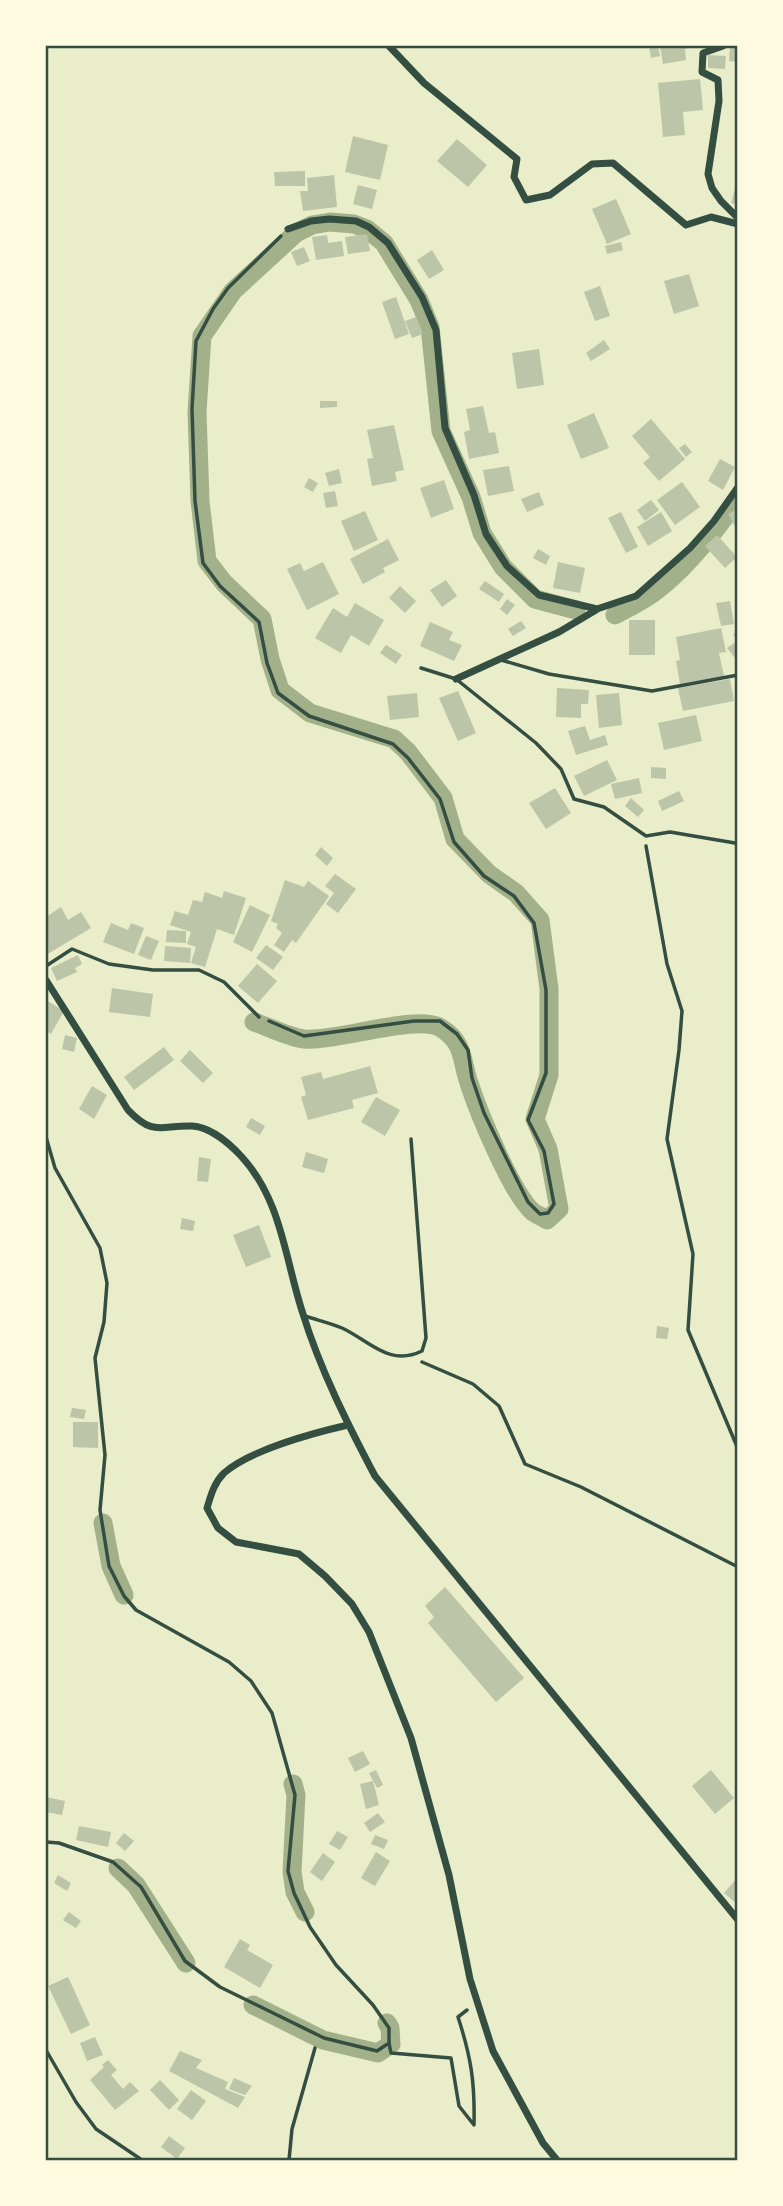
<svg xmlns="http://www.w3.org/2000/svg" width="783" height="2206" viewBox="0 0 783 2206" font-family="Roboto,sans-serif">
<rect width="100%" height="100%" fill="#e9edc9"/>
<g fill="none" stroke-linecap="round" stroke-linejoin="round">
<g stroke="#a3b18a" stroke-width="19">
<path d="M615 615C628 608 642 601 653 593 684 571 716 530 738 499"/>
<path d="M254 1022C269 1027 288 1037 304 1039 337 1042 419 1013 441 1028 465 1043 461 1060 469 1083 478 1111 512 1194 533 1212 537 1215 543 1217 547 1220L559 1209 548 1149 535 1119 549 1075V989L540 920 516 893 489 874 455 839 443 798 408 752 394 739 310 713 280 690 270 659 262 619 224 583 207 561 200 501 197 412 202 336 233 291 296 233 312 225 330 222 354 224 367 229 384 243 419 300 430 327 441 431 471 497 482 533 503 567 535 599 576 610"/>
<polyline points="103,1523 111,1566 124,1595"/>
<polyline points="293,1784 296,1795 292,1872 295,1892 305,1912"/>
<polyline points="118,1868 136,1885 186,1963"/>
<polyline points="253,2005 323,2040 378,2053 391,2044 390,2028 387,2023"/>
</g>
</g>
<g fill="#bcc5a7">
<polygon points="649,46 658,46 660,56 651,58"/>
<polygon points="660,46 696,46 696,47 685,49 686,60 663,64"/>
<polygon points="730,47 738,47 738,62 729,61"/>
<polygon points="708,55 726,56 725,69 708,68"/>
<polygon points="700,79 703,110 683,112 685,135 663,137 658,83"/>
<polygon points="353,136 388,145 380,180 345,172"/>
<polygon points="457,139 487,165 468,187 437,161"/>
<polygon points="305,171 305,186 275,186 274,172"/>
<polygon points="334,175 337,207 303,211 300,191 308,191 307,178"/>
<polygon points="737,181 738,182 738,205 731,203"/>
<polygon points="358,185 377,190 372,209 353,204"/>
<polygon points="616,199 631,234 607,244 592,209"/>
<polygon points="367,234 370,251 348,254 345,237"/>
<polygon points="327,235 328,243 342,241 344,256 316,260 312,237"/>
<polygon points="621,242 623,250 607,254 605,246"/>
<polygon points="304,247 310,261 297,266 291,252"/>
<polygon points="432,250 444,270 429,279 417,260"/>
<polygon points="689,274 699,306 674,314 664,281"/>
<polygon points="600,286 610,316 595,321 584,292"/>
<polygon points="396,297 409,334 395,339 382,302"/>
<polygon points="416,317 423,334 412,338 405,321"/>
<polygon points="604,340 610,349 591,361 586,353"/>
<polygon points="539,349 544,385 517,389 512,353"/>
<polygon points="320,401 337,401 337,407 320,408"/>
<polygon points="483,406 489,433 495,432 499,453 469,459 464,432 470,430 466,409"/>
<polygon points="594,413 609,448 581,459 567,425"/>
<polygon points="651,419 685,459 659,481 643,463 650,457 632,436"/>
<polygon points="394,425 404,470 395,472 397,481 372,486 367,459 373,458 367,430"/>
<polygon points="685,444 692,452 686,457 679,448"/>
<polygon points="720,459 735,467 723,490 708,481"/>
<polygon points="509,466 514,491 488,496 483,470"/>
<polygon points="339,469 342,483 329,486 325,473"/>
<polygon points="309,478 318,483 313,492 304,487"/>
<polygon points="444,480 454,509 431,518 420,488"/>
<polygon points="682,482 700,507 675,525 657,500"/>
<polygon points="335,491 338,506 326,508 323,493"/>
<polygon points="539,492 544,505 527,512 521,499"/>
<polygon points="651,500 659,510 645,521 637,510"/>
<polygon points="738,509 738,532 728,514"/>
<polygon points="365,511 378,540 354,551 341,521"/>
<polygon points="621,512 638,547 626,553 608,518"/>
<polygon points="661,512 672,531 648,546 637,527"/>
<polygon points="717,535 737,557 725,568 705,546"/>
<polygon points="388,539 399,560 383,568 385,572 363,584 350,559"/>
<polygon points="538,549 550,556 546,565 533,558"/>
<polygon points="323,562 339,594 307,610 287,569 300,563 304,571"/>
<polygon points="558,562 585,568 580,593 553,588"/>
<polygon points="446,580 457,596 442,607 430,590"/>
<polygon points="485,581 504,594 499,602 479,589"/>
<polygon points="400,586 416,601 405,613 389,598"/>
<polygon points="507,599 515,605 507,615 500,609"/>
<polygon points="730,601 734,624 721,626 716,603"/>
<polygon points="355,603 384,620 369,646 351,635 341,653 315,638 333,608 347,617"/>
<rect x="629" y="620" width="26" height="35"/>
<polygon points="521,621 526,628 513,636 508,629"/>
<polygon points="430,622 453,632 449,640 462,645 454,661 420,646"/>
<polygon points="721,628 726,652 719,653 724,676 680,684 676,661 680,660 676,637"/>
<polygon points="738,631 738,662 727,648 737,641 733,634"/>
<polygon points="386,645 402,655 396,664 380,653"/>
<polygon points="730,679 734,701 683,711 678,688"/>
<polygon points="557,688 589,690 588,704 581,704 581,718 556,717"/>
<polygon points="458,691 476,733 458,741 439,698"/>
<polygon points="417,693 419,717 390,720 387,696"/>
<polygon points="619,693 622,725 599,728 596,695"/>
<polygon points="696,715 702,741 664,750 658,723"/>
<polygon points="585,726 590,740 605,735 608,745 576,755 568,731"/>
<polygon points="607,760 617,780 584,796 574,776"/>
<polygon points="651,767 666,768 666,779 651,778"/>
<polygon points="639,778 642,793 615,799 611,784"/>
<polygon points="555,788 571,813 546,829 529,803"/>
<polygon points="679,791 684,801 662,811 658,801"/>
<polygon points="631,798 644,810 638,817 625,806"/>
<polygon points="321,847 333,858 327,866 315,855"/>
<polygon points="335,874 356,889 338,913 326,904 334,893 325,886"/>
<polygon points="285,880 304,887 308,881 329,896 296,943 292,940 284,952 274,945 282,933 276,928 278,924 271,921"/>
<polygon points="224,891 246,898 234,935 217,929 205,967 191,963 196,947 187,944 191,932 170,925 175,911 188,915 193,900 202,902 205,892 222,898"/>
<polygon points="250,905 270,915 252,952 233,942"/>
<polygon points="61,907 68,920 81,912 91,928 46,955 46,917"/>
<polygon points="111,923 128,930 131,923 144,928 134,954 103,942"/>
<polygon points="167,930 186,931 186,943 166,942"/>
<polygon points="146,936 159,941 151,960 138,955"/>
<polygon points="266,945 283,957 273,970 256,958"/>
<polygon points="165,946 191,948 190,963 164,961"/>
<polygon points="78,955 82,964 75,968 77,972 57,981 51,968"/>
<polygon points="257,964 277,981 258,1003 238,986"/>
<polygon points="112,988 153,994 150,1017 109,1012"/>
<polygon points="46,1000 64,1011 51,1034 46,1031"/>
<polygon points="65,1035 77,1038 74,1052 62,1049"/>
<polygon points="164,1047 174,1060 134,1090 124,1077"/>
<polygon points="190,1050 213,1073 203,1083 180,1061"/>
<polygon points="370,1066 378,1093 352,1100 354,1108 308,1120 301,1097 306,1095 301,1077 321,1072 323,1079"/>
<polygon points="92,1086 107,1095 94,1119 79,1109"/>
<polygon points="376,1097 400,1110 385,1136 361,1122"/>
<polygon points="251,1118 265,1126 260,1135 246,1127"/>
<polygon points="306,1152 328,1159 324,1173 302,1167"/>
<polygon points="199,1157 211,1159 208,1182 197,1181"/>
<polygon points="182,1218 195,1221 193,1231 180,1229"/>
<polygon points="259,1225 271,1257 246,1267 233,1235"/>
<polygon points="657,1326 669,1328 667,1339 656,1338"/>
<polygon points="72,1408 86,1410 84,1419 70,1417"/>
<polygon points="73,1422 98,1422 98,1448 73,1447"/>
<polygon points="445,1587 524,1678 496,1702 428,1623 434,1617 425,1606"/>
<polygon points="363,1751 370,1764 355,1772 348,1758"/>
<polygon points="376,1770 383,1785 377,1788 369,1773"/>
<polygon points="711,1770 734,1798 715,1814 692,1786"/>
<polygon points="373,1781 379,1805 366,1809 360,1784"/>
<polygon points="46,1797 65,1801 62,1815 46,1812"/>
<polygon points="378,1813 385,1822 370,1832 364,1823"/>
<polygon points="79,1826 111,1832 108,1847 76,1840"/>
<polygon points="337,1831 348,1837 340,1850 329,1844"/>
<polygon points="124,1833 134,1841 125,1851 116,1843"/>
<polygon points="375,1835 388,1840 384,1849 371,1844"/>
<polygon points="376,1852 390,1861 375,1886 361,1878"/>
<polygon points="323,1853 335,1862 322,1881 310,1872"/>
<polygon points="58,1875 71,1883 67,1891 54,1883"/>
<polygon points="738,1877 738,1905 724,1893"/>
<polygon points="69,1912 81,1921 76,1928 63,1920"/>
<polygon points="240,1939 250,1945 247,1950 273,1965 260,1988 224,1967"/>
<polygon points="68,1977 90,2025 71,2034 48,1986"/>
<polygon points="95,2037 103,2055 87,2061 80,2043"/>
<polygon points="180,2051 202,2060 196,2068 228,2082 225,2089 245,2097 238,2108 169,2071"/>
<polygon points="108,2060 117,2070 111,2075 123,2089 130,2082 139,2091 115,2110 90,2080 104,2067 102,2065"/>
<polygon points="234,2078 252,2086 245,2095 229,2089"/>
<polygon points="160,2080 179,2100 169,2110 150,2090"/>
<polygon points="191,2090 206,2101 192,2120 177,2109"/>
<polygon points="169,2136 185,2148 177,2159 161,2147"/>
</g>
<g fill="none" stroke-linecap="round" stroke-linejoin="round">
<g stroke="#344e41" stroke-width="3.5">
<polyline points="646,846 667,964 682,1011 679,1050 667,1139 693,1254 688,1330 738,1449"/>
<polyline points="269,1021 304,1036 414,1021 440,1021 457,1034 468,1050 472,1078 484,1113 528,1202 540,1214 548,1213 554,1204 544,1151 528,1120 546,1073 546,990 534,923 514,896 484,876 454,842 440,799 408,758 393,744 309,716 278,693 267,663 259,622 220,586 203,563 195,501 192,409 196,341 213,309 228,288 281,236"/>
<polyline points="46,1137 55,1168 100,1248 107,1283 104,1322 95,1358 105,1455 100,1510 109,1566 124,1596 136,1610 229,1662 251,1681 272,1713 295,1795 288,1871 294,1893 310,1927 336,1965 373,2005 389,2028 389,2043 377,2051 324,2038 220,1987 185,1961 141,1887 113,1862 59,1843 46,1842"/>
<polyline points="422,1362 473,1384 499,1406 525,1464 581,1487 738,1567"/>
<path d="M389 2043 391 2053 451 2058 459 2106 474 2125C475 2082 471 2057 458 2017L467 2010"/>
<polyline points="46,2050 76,2102 96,2129 142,2160"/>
</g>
<g stroke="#344e41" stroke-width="3.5">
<polyline points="501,660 549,674 652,691 738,675"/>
<polyline points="421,668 456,679 536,743 561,769 574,799 604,807 646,836 670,832 735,843 738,845"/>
<polyline points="46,966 72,949 109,964 153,970 199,970 224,982 259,1017"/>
<path d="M305 1316C317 1320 330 1323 342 1328 370 1341 389 1367 422 1351L426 1338 411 1139"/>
<polyline points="289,2160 292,2129 315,2048"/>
</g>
<g stroke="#344e41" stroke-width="7">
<polyline points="389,46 424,83 517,159 514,177 526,200 550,195 592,164 613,163 686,225 711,217 738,224"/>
<polyline points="723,46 703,53 702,72 718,80 719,101 708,174 712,188 721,201 738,218"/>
<polyline points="288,229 311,221 329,219 356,221 369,227 388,243 422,297 436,330 445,428 474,495 486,534 507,566 539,595 597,609 636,596 690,548 714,521 738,487"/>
<polyline points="456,679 559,632 596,610"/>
<path d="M46 980 128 1110C154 1137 160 1125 192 1126 210 1127 229 1143 241 1156 282 1200 285 1260 303 1314 320 1369 348 1425 375 1476L738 1920"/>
<path d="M348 1425C313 1433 250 1450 224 1473 214 1483 211 1495 207 1508L218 1528 236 1542 299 1554 325 1576 352 1604 369 1632 411 1738 449 1875 470 1979 493 2051 543 2143 557 2160"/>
</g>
</g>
<rect width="783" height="2206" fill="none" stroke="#fefae0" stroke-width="94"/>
<rect x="47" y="47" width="689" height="2112" fill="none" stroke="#344e41" stroke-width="2.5"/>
</svg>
